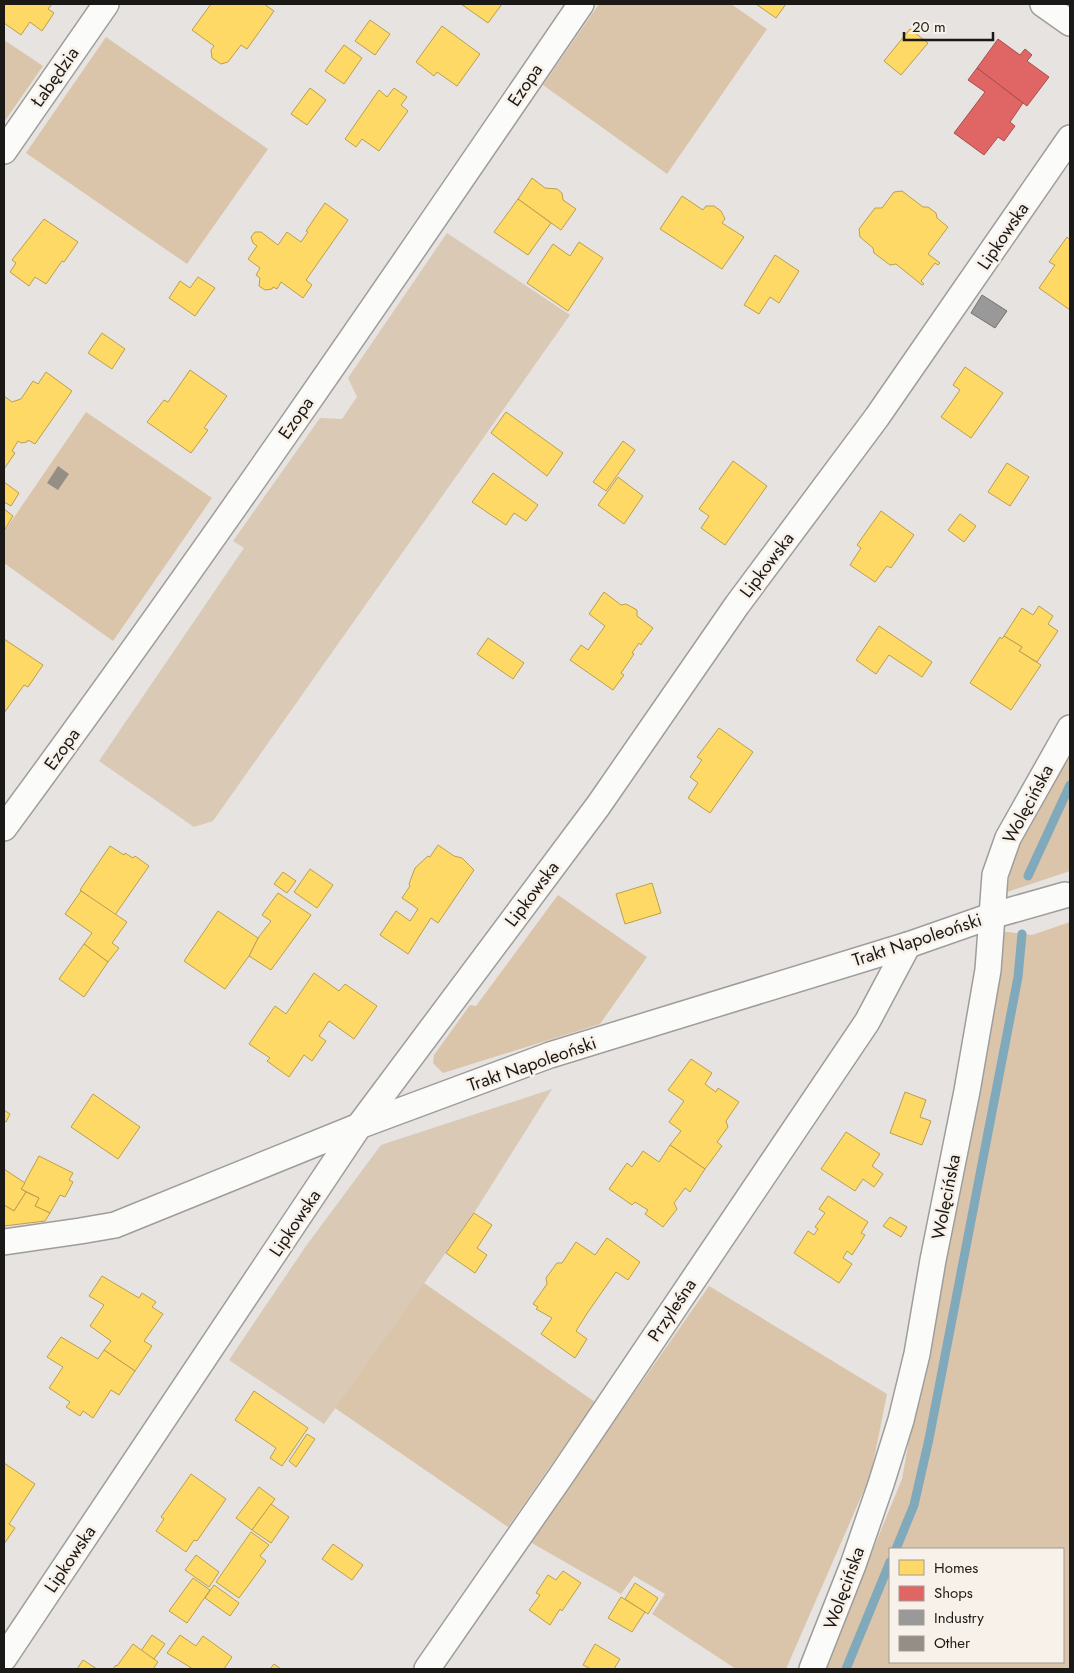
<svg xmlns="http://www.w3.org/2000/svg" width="1074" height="1673" viewBox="0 0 1074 1673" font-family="Jost,sans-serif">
<rect width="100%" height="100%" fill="#e6e3e0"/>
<g fill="#dac9b5">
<polygon points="447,233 570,315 213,821 194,827 99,761 244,548 233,541 320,418 342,419 357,397 348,378"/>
<polygon points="552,1089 474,1213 324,1424 229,1360 306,1246 381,1145"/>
</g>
<g fill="#dac5ab" fill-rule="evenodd">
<polygon points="599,4 731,4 767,29 667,174 543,85"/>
<polygon points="106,37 268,149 187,264 26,153"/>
<polygon points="4,40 43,66 4,122"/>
<polygon points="86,412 212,498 113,641 4,563 4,532"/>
<polygon points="1070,751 1070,871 1007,892 1014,846"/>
<polygon points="558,895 647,957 600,1024 443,1073 433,1063 434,1055 470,1005 476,1006"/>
<path d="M1070 922V1669H824L902 1479 1000 931 1032 935ZM890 1549H1063V1662H890Z"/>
<polygon points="424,1283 595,1402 508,1527 335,1408"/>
<polygon points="709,1286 887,1394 871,1474 786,1669 736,1669 652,1614 665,1594 634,1576 621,1594 530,1542"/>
</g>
<g fill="#ffd966" stroke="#bb9f4e">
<polygon points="4,4 52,4 48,9 54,13 42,31 30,22 21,35 4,23"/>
<polygon points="211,4 264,4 274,11 247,49 241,45 228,62 221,64 212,58 211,50 214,46 192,30"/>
<polygon points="461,4 502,4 488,23"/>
<polygon points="756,4 786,4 776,18"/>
<polygon points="370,20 390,34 375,55 355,41"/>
<polygon points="442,26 480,54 457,86 437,72 434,76 416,62"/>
<polygon points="910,29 928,43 901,75 884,61"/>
<polygon points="344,45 362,58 344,84 325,71"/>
<polygon points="310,88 326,100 307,125 291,114"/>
<polygon points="394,88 407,97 401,105 408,111 379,151 362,139 356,147 345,139 379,90 387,97"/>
<polygon points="532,178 545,188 557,189 562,193 563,200 576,209 561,230 518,199"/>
<polygon points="902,191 923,207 928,207 936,213 937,218 948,227 928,254 940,263 938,265 935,263 921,281 924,284 922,285 896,264 890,265 874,253 873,248 860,237 859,229 875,208 882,208 894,192"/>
<polygon points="682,196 703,210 706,206 714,206 721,211 725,219 722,223 744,237 722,269 660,229"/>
<polygon points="518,199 551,223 528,255 494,232"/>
<polygon points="325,203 348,220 306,280 312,285 303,298 281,282 277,289 273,287 272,289 265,290 259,286 260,278 256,275 260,268 248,259 257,246 253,243 251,237 255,232 261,232 278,245 287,232 301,242 308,232 306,231"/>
<polygon points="44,219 78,242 64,262 62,261 46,284 35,277 29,286 10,272 16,263 12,260"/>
<polygon points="1067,237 1070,240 1070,310 1039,288 1055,265 1049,262"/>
<polygon points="579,242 603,258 568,311 527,283 553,244 570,256"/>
<polygon points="775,255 799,271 779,303 770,297 759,314 744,305"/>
<polygon points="198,277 215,288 195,316 169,298 180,281 190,288"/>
<polygon points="102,333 125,349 112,369 88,353"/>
<polygon points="965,367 1003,393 971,438 941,417 960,390 953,385"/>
<polygon points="190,370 227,396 204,428 208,430 191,453 147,422 164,400 168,402"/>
<polygon points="46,372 72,391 35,444 28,440 27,442 21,443 18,441 12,451 15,453 4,469 4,396 12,402 21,399 33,381 38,384"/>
<polygon points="506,412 563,453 547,476 491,433"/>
<polygon points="623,441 635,450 606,491 593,482"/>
<polygon points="733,461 767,486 725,545 701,528 709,516 699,509"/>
<polygon points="1007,463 1029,477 1010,506 988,492"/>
<polygon points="493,473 538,505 526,521 514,513 506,525 472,502"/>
<polygon points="618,477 643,496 624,524 598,505"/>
<polygon points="4,482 19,493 11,506 4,502"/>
<polygon points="4,509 13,516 4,531"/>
<polygon points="881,511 914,535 891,568 887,566 875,582 850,565 861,548 857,545"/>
<polygon points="960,514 976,526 964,542 948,530"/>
<polygon points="604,592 621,605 626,604 637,610 637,616 653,628 642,643 641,645 639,643 632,653 634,654 621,673 624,675 613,690 570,660 581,645 588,650 605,626 589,614"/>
<polygon points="1039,606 1053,616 1048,624 1058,631 1037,662 1019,651 1022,647 1004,636 1022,608 1033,615"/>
<polygon points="879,626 932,662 922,677 889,655 876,674 856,660"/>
<polygon points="1004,636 1022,647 1019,651 1041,665 1011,710 970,683 1000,637 1002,639"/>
<polygon points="488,638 524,663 513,679 477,654"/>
<polygon points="4,639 43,665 28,687 24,685 4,713"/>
<polygon points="719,728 753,752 710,813 688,798 698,783 690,777 702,760 697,757"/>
<polygon points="438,845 454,856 462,858 474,870 438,923 431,918 408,954 380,935 396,911 410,921 418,909 402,898 410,886 409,884 415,868 428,856 430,857"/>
<polygon points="110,846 124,855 125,853 133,858 135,856 149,866 115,915 80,890"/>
<polygon points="310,869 333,885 317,908 294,892"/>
<polygon points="283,872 296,881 287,893 274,884"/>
<polygon points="652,883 661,913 625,924 616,894"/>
<polygon points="81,891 127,922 112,943 119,948 108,962 84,944 92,933 65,914"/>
<polygon points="278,893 311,915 271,970 249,956 258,938 271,921 262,915"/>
<polygon points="218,911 258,938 249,956 225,989 184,961"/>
<polygon points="84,944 108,962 84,997 59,979"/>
<polygon points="314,973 339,991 345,984 377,1006 354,1039 329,1021 319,1036 326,1041 312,1061 304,1055 289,1077 267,1061 270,1058 249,1044 275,1006 286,1014"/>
<polygon points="691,1059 712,1073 705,1084 716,1092 718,1088 739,1102 726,1121 728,1127 717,1142 722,1146 705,1169 670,1145 681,1131 669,1122 684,1101 668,1090"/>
<polygon points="905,1092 926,1100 920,1117 931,1121 922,1145 890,1133"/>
<polygon points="93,1094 140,1127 118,1159 71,1127"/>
<polygon points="4,1110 10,1114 6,1122 4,1121"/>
<polygon points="846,1132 880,1154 872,1166 883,1174 874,1187 863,1179 855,1191 821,1169"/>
<polygon points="670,1145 705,1169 690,1192 685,1188 674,1203 677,1209 663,1227 645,1214 648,1210 635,1202 632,1205 609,1189 627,1163 632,1167 643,1151 659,1162"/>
<polygon points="39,1156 73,1173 69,1180 73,1182 65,1197 60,1195 50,1213 35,1206 39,1198 21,1189"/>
<polygon points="4,1169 25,1183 21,1189 26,1192 14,1211 4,1205"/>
<polygon points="26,1192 39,1198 35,1206 50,1213 45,1221 4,1226 4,1205 14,1211"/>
<polygon points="828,1196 868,1222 861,1233 865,1235 852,1255 847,1251 843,1258 852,1264 839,1283 794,1253 808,1231 814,1235 818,1229 815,1227 825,1213 819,1209"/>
<polygon points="474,1213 492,1225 477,1248 487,1255 475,1273 446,1253"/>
<polygon points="890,1217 907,1227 901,1237 883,1226"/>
<polygon points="607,1238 640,1262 628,1280 616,1272 588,1312 576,1331 587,1339 575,1358 541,1334 552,1318 536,1309 538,1307 533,1304 547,1284 546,1278 557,1263 562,1263 576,1242 595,1255"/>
<polygon points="102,1276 139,1298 142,1293 156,1302 152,1307 163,1314 144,1341 152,1346 135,1371 104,1350 111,1341 90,1326 104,1305 89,1296"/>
<polygon points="61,1337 98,1359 104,1350 135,1371 119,1395 111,1390 93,1418 83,1411 80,1416 66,1407 70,1402 49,1388 63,1367 47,1357"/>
<polygon points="254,1391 308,1428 282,1466 270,1458 276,1448 235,1420"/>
<polygon points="307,1434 315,1439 296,1467 289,1461"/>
<polygon points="4,1463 35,1484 9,1524 15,1528 4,1544"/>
<polygon points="191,1474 226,1499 197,1541 194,1540 186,1552 156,1531 164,1519 161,1517"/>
<polygon points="259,1487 275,1499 252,1530 236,1518"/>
<polygon points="271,1504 289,1517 271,1543 252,1530"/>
<polygon points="251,1532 269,1545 260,1556 266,1561 239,1598 216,1582"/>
<polygon points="333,1544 363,1565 352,1580 322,1559"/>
<polygon points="196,1555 219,1572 209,1587 185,1570"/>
<polygon points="563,1571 581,1583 562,1611 560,1609 550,1625 529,1610 540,1595 536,1593 548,1575 556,1580"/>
<polygon points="193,1578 210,1590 187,1623 169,1611"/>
<polygon points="635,1583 658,1598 648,1614 625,1599"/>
<polygon points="214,1585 239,1603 230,1616 205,1598"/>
<polygon points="621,1597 645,1612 632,1632 608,1618"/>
<polygon points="152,1635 165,1644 154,1659 141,1651"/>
<polygon points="180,1635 196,1646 203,1636 232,1657 224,1669 193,1669 167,1653"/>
<polygon points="133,1644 158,1662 153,1669 113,1669 116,1665 117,1666"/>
<polygon points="595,1644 620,1659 614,1669 591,1669 583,1665"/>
<polygon points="83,1660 97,1669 77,1669"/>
<polygon points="274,1664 281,1669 270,1669"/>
</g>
<g fill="#e06666" stroke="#a54f4e">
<polygon points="998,39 1020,55 1025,49 1032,55 1027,61 1049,77 1027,106 977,68"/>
<polygon points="977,68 1023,103 1010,122 1015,126 1004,141 998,137 984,155 954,133 985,92 968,80"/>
</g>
<polygon fill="#999" stroke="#737372" points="982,295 1007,311 995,328 971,313"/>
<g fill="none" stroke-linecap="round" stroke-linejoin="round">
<g stroke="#80aabb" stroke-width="9">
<polyline points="1028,876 1070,785"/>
<polyline points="896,1549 914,1505 929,1439 1018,977 1022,934"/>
<polyline points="846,1669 890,1562"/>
</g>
</g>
<polygon fill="#958e84" points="58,466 69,474 58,490 47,483"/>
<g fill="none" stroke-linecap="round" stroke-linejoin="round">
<defs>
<g id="street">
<polyline points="1043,4 1070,23"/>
<polyline points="4,151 106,4"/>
<path d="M4 828C203 558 392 281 581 4"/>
<polyline points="4,1242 80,1231 115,1225 359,1126 550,1055 908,945 991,916 1065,895"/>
<polyline points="4,1658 359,1126 598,806 737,605 877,417 1070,138"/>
<polyline points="427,1669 561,1476 867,1022 908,945"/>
<polyline points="812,1669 853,1565 881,1484 901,1420 917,1354 933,1260 967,1091 988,970 995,875 1008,838 1070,728"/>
</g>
</defs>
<use href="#street" stroke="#9f9d9a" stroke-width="28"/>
<use href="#street" stroke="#fbfbfa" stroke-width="25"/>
</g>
<g text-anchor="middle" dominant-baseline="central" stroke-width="5" stroke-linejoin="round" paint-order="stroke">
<g font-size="18" fill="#1b1916" stroke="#f8f1e9">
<text transform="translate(55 77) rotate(-55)">Łabędzia</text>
<text transform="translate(525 85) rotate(-56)">Ezopa</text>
<text transform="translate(1003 236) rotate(-56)">Lipkowska</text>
<text transform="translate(296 418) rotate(-55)">Ezopa</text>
<text transform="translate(767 565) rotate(-53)">Lipkowska</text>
<text transform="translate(62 749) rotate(-54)">Ezopa</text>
<text transform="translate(1028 804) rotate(-62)">Wolęcińska</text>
<text transform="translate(532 894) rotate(-53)">Lipkowska</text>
<text transform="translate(917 940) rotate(-18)">Trakt Napoleoński</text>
<text transform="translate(532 1064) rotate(-19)">Trakt Napoleoński</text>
<text transform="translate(946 1197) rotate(-79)">Wolęcińska</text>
<text transform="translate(295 1223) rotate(-56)">Lipkowska</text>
<text transform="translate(672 1310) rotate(-56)">Przyleśna</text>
<text transform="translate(70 1559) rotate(-56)">Lipkowska</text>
<text transform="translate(844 1588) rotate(-70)">Wolęcińska</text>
</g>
</g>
<rect width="1074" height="1673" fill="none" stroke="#1b1916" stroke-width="10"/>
<rect x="889" y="1548" width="175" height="115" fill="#f8f1e9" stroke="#a09b95"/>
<rect x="899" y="1560" width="25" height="15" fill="#ffd966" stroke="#a09b95"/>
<text x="934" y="1573" font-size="15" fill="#1b1916">Homes</text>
<rect x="899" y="1586" width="25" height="15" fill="#e06666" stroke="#a09b95"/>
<text x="934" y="1598" font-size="15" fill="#1b1916">Shops</text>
<rect x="899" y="1610" width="25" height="15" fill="#999999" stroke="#a09b95"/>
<text x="934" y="1623" font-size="15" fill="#1b1916">Industry</text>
<rect x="899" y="1636" width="25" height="15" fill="#958e84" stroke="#a09b95"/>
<text x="934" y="1648" font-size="15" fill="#1b1916">Other</text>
<path d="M904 32v8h89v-8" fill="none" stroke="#1b1916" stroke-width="2.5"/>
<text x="912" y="32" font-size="15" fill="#1b1916" stroke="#f8f1e9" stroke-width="4" paint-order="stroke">20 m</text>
</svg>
